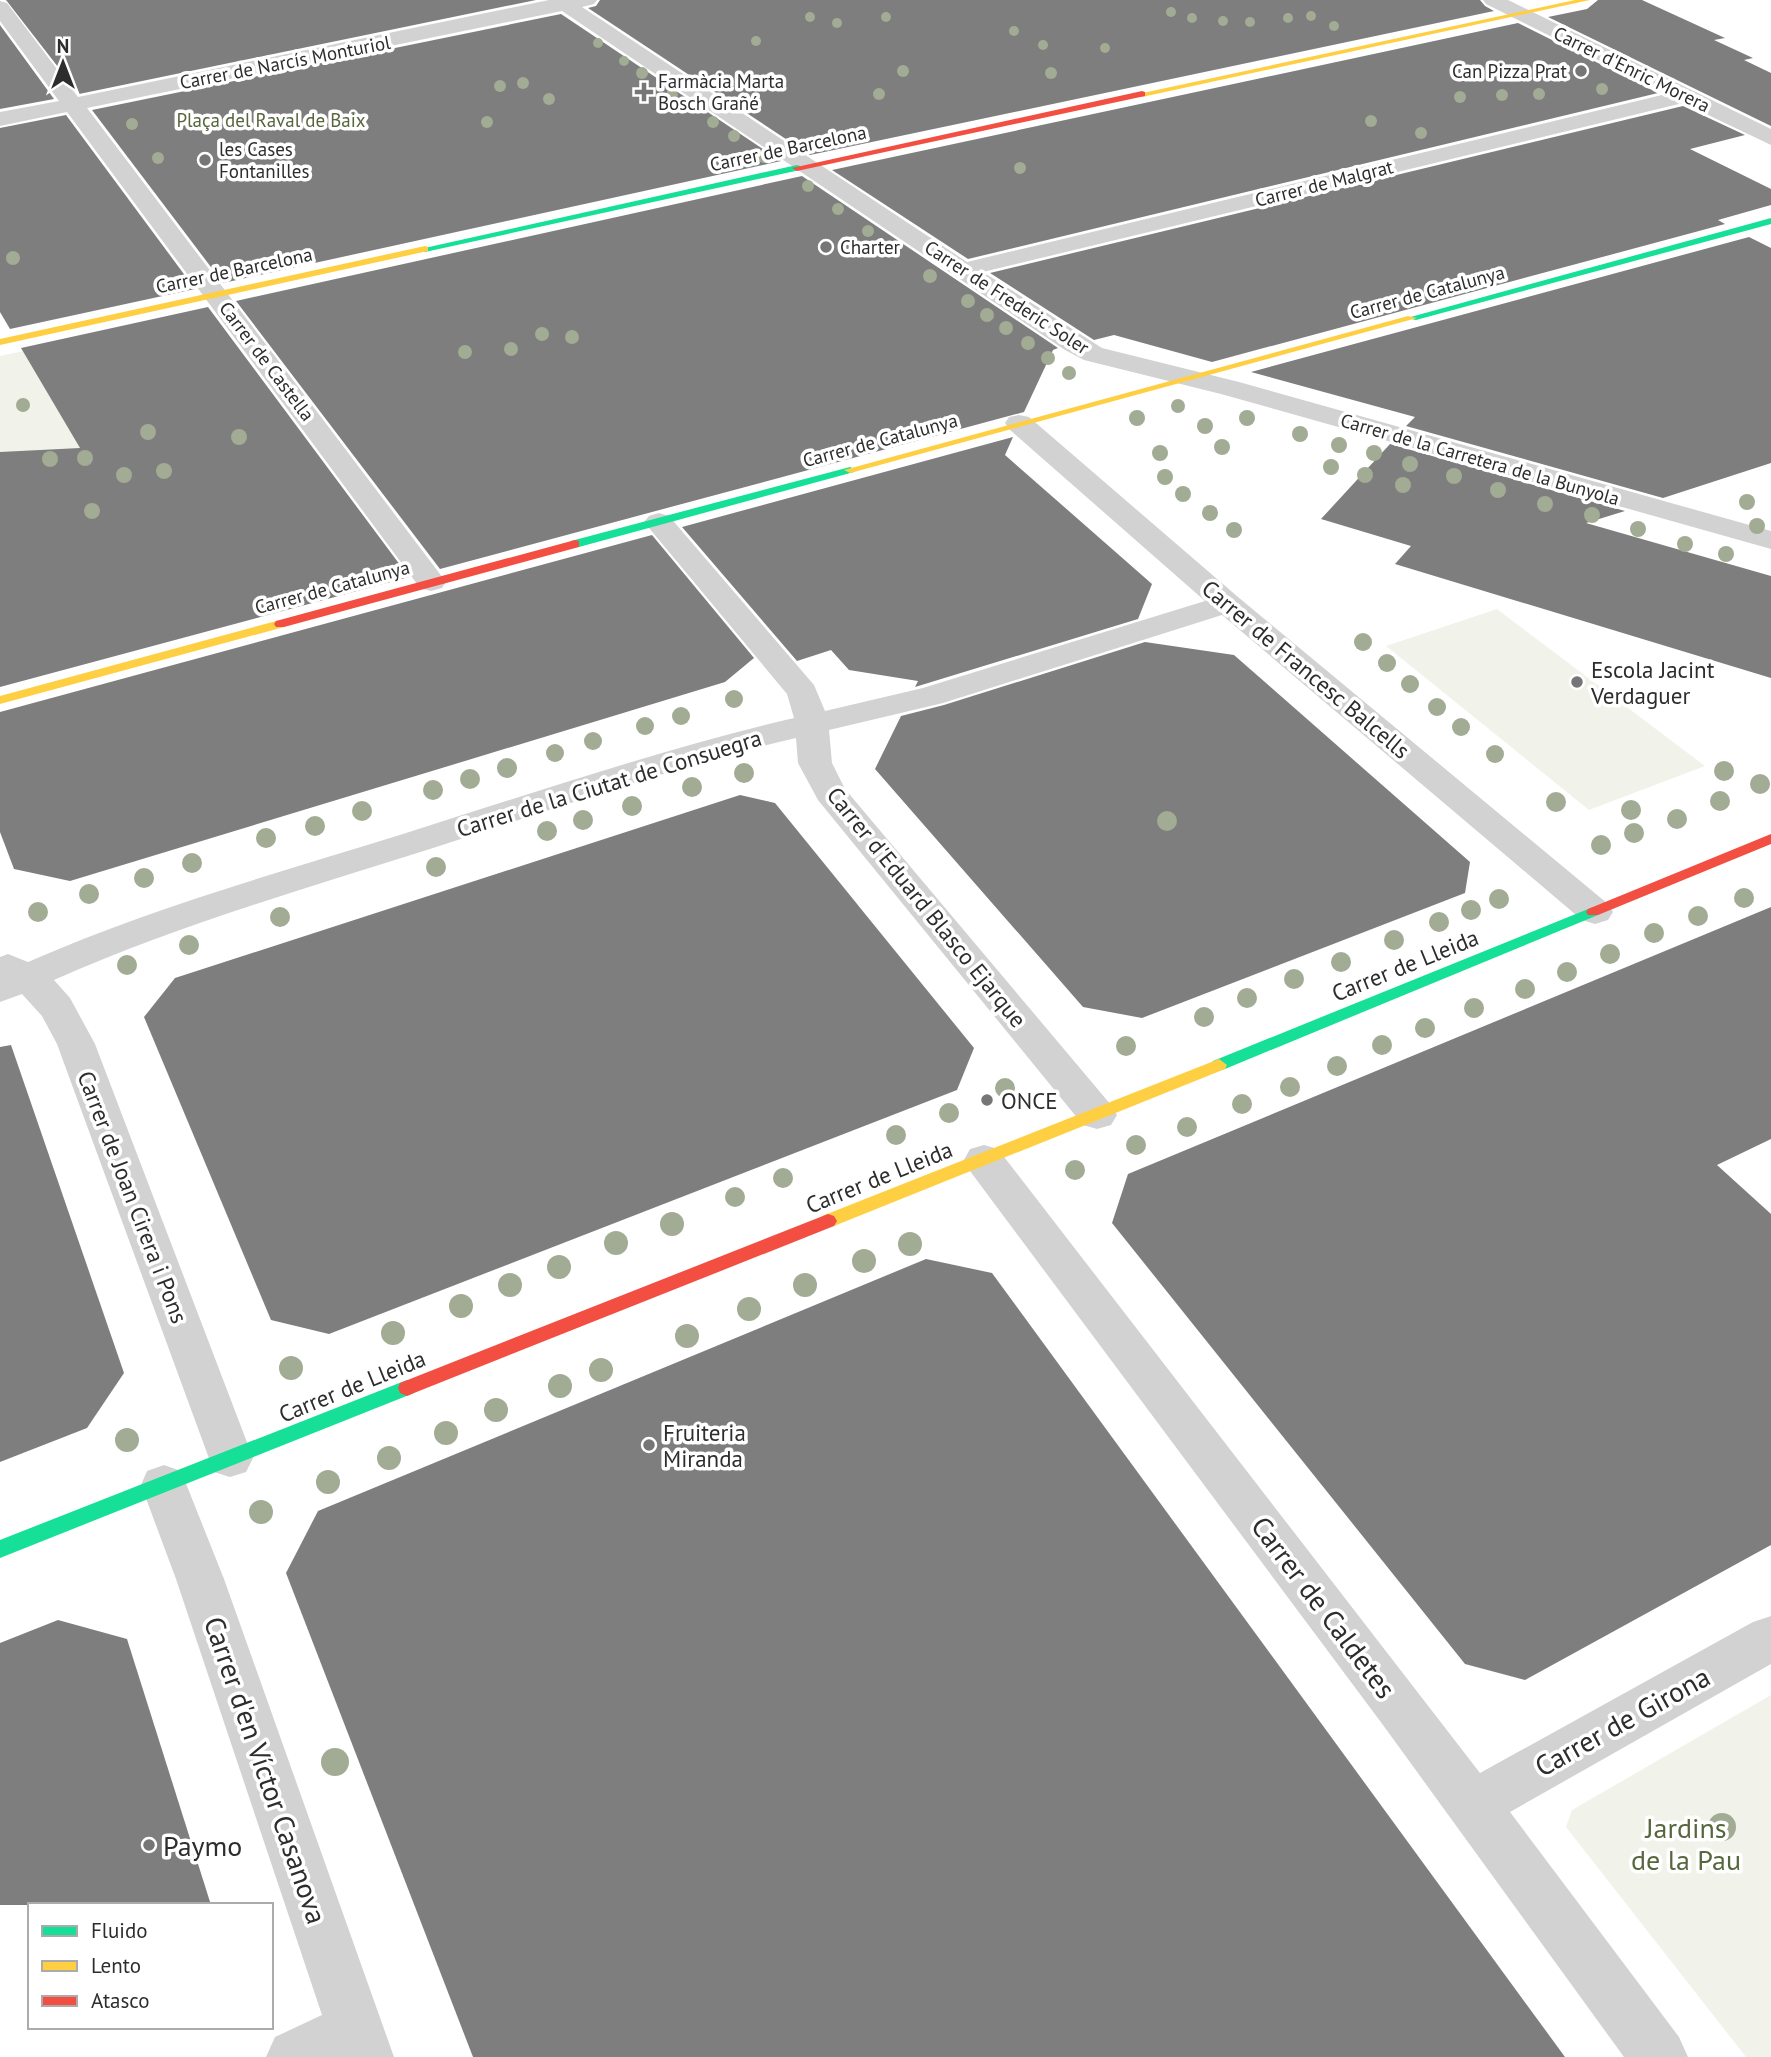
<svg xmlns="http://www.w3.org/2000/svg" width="1771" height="2057" viewBox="0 0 1771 2057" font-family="'PT Sans',sans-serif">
<rect width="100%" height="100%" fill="#fff"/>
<g fill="#f1f3eb">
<polygon points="23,351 75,439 254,399 0,535 0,356"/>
<polygon points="1497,609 1705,766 1589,810 1386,646"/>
<polygon points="1771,1695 1771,2057 1746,2057 1566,1827 1572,1810"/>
</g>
<g fill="#7e7e7e">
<polygon points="6,0 536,0 79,94"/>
<polygon points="600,0 1480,0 1485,6 1494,11 810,155 588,8 596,6"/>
<polygon points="1598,0 1642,0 1725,38 1714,40 1753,58 1744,60 1771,73 1771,126 1548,17 1587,9"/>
<polygon points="561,14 781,161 223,283 92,110"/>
<polygon points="1518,23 1658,93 968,259 832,170"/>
<polygon points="0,25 54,99 0,109"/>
<polygon points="1683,106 1745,135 1690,149 1771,189 1771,205 1718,220 1725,224 1212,362 1114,335 1094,340 990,273"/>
<polygon points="66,115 195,289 10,329 0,312 0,128"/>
<polygon points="802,176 1058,348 1053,350 1024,412 440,569 236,301"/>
<polygon points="1749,237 1771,248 1771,463 1663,498 1406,426 1415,417 1251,372"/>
<polygon points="208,307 409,577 0,687 0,452 80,448 21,348"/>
<polygon points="1013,437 1005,455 1152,584 1138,619 915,687 918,681 849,670 831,650 797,661 682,527"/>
<polygon points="1390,444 1625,511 1586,523 1771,576 1771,678 1395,564 1411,546 1321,519"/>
<polygon points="652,535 754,658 725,682 70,881 14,869 0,832 0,712"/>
<polygon points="1145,642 1234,655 1470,862 1465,893 1142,1018 1083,1007 875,769 901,716 944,705"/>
<polygon points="740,795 775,803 974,1048 957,1090 329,1334 271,1320 144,1017 175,978"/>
<polygon points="1771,907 1771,1139 1717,1165 1771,1214 1771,1545 1525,1680 1465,1664 1112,1223 1128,1174"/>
<polygon points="11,1045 124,1373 87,1428 0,1462 0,1047"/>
<polygon points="926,1259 992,1273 1565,2057 473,2057 286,1573 318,1511"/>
<polygon points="58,1620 127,1639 211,1905 0,1905 0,1643"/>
</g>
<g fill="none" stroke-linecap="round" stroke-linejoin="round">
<g fill="#d2d2d2" fill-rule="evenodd">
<polygon points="549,0 597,0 594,4 582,7 967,262 1666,94 1486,4 1483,0 1508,0 1771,129 1771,145 1683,103 983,272 1102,348 1239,382 1771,531 1771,549 1221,394 1084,360 1065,350 562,11 87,108 446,582 442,588 431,591 420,588 67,112 0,126 0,112 59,101 0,21 0,1 7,3 78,97"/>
<path d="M1019 415 1029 417 1238 597 1608 904 1613 912 1608 920 1595 924 1582 920 1222 615 943 703 829 730 832 763 845 789 1111 1105 1117 1115 1111 1125 1097 1129 1083 1125 818 800 798 763 796 738C672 767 551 810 430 849 304 889 175 926 54 980L70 998 95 1044 253 1458 246 1472 230 1477 214 1472 57 1044 42 1016 22 994 0 1002V957L8 954 28 962C149 909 277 873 403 834 533 793 662 749 794 718L787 694 649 528 644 522 649 516 659 513 669 516 814 685 825 711 923 688 1205 601 1009 429 1005 423 1009 417Z"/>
<polygon points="984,1145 998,1149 1480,1773 1753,1622 1771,1616 1771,1664 1510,1812 1679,2037 1688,2057 1624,2057 1383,1725 970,1171 964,1160 970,1149"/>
<polygon points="164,1465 181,1471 224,1579 394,2057 266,2057 275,2037 322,2015 176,1579 141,1485 147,1471"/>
</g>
<g fill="#16e098" fill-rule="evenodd">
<polygon points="797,165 800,166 800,170 425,252 420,249"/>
<polygon points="1771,218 1771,224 1416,320 1407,318"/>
<polygon points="850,467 856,470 854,472 579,547 571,547 569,544 571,541"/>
<polygon points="1593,907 1600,912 1598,915 1225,1069 1219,1071 1211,1065 1213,1061"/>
<polygon points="407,1380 414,1383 416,1388 414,1393 0,1558 0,1540"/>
</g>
<g fill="#ffcf43" fill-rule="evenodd">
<polygon points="1575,0 1590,0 1142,97 1138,94"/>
<polygon points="425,246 428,247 428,251 0,345 0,339"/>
<polygon points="1408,316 1417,318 854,472 850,473 844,470"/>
<polygon points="280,620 286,624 284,627 0,704 0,696"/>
<polygon points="1219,1059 1227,1065 1225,1069 834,1226 822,1226 819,1221 822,1216"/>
</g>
<g fill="#f24e42" fill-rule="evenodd">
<polygon points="1142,91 1145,92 1145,96 797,171 792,168"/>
<polygon points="575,540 579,541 579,547 284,627 276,627 274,624 276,621"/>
<polygon points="1771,834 1771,844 1598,915 1588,915 1586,912 1588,909"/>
<polygon points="828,1214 834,1216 837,1221 834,1226 414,1393 407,1396 400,1393 398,1388 400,1383"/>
</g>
</g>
<g fill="#a2ab94">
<circle cx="1171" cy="12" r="5"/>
<circle cx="1311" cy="16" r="5"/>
<circle cx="810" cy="17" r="5"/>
<circle cx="886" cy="17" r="5"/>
<circle cx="1192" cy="18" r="5"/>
<circle cx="1288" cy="18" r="5"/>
<circle cx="1223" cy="21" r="5"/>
<circle cx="1250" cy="22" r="5"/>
<circle cx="837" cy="23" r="5"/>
<circle cx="1334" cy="26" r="5"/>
<circle cx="1014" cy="31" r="5"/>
<circle cx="756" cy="41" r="5"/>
<circle cx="598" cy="43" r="5"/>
<circle cx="1043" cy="45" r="5"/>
<circle cx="1105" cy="48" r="5"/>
<circle cx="624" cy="61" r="5"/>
<circle cx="903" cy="71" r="6"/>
<circle cx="642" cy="73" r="6"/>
<circle cx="1051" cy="73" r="6"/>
<circle cx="523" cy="83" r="6"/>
<circle cx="500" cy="86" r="6"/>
<circle cx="1602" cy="89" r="6"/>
<circle cx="879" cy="94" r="6"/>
<circle cx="1539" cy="94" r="6"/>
<circle cx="672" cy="95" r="6"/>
<circle cx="1502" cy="95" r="6"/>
<circle cx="1460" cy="97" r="6"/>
<circle cx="549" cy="99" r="6"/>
<circle cx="691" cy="107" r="6"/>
<circle cx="1371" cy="121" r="6"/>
<circle cx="487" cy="122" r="6"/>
<circle cx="713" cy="122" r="6"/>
<circle cx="132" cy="124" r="6"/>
<circle cx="1421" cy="133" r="6"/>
<circle cx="734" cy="136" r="6"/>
<circle cx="764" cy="157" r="6"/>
<circle cx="158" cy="158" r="6"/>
<circle cx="1020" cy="168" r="6"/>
<circle cx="808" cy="186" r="6"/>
<circle cx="838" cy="209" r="6"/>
<circle cx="868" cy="231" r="6"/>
<circle cx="893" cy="249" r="7"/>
<circle cx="13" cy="258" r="7"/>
<circle cx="930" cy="276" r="7"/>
<circle cx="968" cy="301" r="7"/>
<circle cx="987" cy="315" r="7"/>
<circle cx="1006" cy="328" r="7"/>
<circle cx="542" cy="334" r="7"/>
<circle cx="572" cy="337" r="7"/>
<circle cx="1028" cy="343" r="7"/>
<circle cx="511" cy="349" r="7"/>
<circle cx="465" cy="352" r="7"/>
<circle cx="1048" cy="358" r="7"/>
<circle cx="1069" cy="373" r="7"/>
<circle cx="23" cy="405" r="7"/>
<circle cx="1178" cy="406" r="7"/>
<circle cx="1137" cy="418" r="8"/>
<circle cx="1247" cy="418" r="8"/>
<circle cx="1205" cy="426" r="8"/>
<circle cx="148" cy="432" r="8"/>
<circle cx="1300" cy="434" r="8"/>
<circle cx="239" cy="437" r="8"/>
<circle cx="1339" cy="445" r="8"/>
<circle cx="1222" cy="447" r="8"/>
<circle cx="1160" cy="453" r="8"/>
<circle cx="1374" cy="453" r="8"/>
<circle cx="85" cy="458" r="8"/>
<circle cx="50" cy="459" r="8"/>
<circle cx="1410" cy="464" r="8"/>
<circle cx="1331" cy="467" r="8"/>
<circle cx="164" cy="471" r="8"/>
<circle cx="124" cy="475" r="8"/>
<circle cx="1365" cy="475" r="8"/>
<circle cx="1454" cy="476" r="8"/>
<circle cx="1165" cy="477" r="8"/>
<circle cx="1403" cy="485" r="8"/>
<circle cx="1498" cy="490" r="8"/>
<circle cx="1183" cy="494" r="8"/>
<circle cx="1747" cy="502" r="8"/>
<circle cx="1545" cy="504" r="8"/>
<circle cx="92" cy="511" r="8"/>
<circle cx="1210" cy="513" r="8"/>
<circle cx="1592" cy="515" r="8"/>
<circle cx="1757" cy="526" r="8"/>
<circle cx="1638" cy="529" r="8"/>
<circle cx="1234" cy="530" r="8"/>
<circle cx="1685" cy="544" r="8"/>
<circle cx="1726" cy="554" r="8"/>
<circle cx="1363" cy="642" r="9"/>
<circle cx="1387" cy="663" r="9"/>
<circle cx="1410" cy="684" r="9"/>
<circle cx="734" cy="699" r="9"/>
<circle cx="1437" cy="707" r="9"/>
<circle cx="681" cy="716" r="9"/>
<circle cx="645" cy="726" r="9"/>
<circle cx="1461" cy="727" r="9"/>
<circle cx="593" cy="741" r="9"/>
<circle cx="555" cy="753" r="9"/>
<circle cx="1495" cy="754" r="9"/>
<circle cx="507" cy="768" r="10"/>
<circle cx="1724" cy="771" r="10"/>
<circle cx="744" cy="773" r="10"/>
<circle cx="470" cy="779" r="10"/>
<circle cx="1760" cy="784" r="10"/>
<circle cx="692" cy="787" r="10"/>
<circle cx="433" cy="790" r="10"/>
<circle cx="1720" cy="801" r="10"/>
<circle cx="1556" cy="802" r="10"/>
<circle cx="632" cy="806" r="10"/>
<circle cx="1631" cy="810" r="10"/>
<circle cx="362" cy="811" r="10"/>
<circle cx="1677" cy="819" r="10"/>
<circle cx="583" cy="820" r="10"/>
<circle cx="1167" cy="821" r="10"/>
<circle cx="315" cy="826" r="10"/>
<circle cx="547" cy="831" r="10"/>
<circle cx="1634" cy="833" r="10"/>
<circle cx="266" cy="838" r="10"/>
<circle cx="1601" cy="845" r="10"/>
<circle cx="192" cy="863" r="10"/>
<circle cx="436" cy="867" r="10"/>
<circle cx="144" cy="878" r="10"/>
<circle cx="89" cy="894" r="10"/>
<circle cx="1744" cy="898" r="10"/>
<circle cx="1499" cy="899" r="10"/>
<circle cx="1471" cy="910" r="10"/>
<circle cx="38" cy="912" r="10"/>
<circle cx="1698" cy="916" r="10"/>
<circle cx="280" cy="917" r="10"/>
<circle cx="1439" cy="922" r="10"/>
<circle cx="1654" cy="933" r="10"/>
<circle cx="1394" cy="940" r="10"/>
<circle cx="189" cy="945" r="10"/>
<circle cx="1610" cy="954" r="10"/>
<circle cx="1341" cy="962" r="10"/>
<circle cx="127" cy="965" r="10"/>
<circle cx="1567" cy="972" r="10"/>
<circle cx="1294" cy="979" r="10"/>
<circle cx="1525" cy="989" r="10"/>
<circle cx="1247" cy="998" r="10"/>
<circle cx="1474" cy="1008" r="10"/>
<circle cx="1204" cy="1017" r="10"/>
<circle cx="1425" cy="1028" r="10"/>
<circle cx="1382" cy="1045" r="10"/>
<circle cx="1126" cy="1046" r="10"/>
<circle cx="1337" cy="1066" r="10"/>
<circle cx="1290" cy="1087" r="10"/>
<circle cx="1005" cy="1088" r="10"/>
<circle cx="1242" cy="1104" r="10"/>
<circle cx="949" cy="1113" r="10"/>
<circle cx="1187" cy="1127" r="10"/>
<circle cx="896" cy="1135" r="10"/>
<circle cx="1136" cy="1145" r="10"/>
<circle cx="1075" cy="1170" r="10"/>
<circle cx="783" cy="1178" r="10"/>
<circle cx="735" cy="1197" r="10"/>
<circle cx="672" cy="1224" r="12"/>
<circle cx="616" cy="1243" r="12"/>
<circle cx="910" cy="1244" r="12"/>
<circle cx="864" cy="1261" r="12"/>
<circle cx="559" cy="1267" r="12"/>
<circle cx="510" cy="1285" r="12"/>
<circle cx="805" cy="1285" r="12"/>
<circle cx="461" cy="1306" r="12"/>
<circle cx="749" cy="1309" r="12"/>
<circle cx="393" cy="1333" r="12"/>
<circle cx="687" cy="1336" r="12"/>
<circle cx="291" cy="1368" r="12"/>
<circle cx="601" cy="1370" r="12"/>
<circle cx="560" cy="1386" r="12"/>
<circle cx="496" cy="1410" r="12"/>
<circle cx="446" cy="1433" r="12"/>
<circle cx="127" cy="1440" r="12"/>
<circle cx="389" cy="1458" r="12"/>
<circle cx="328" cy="1482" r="12"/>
<circle cx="261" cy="1512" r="12"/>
<circle cx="335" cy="1762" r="14"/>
<circle cx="1722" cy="1827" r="14"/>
</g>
<g fill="#767676" stroke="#fff" stroke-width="2.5">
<circle cx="1581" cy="71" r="7"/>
<path d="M640.5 81.5h7v7h7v7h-7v7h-7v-7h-7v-7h7z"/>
<circle cx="205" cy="160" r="7"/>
<circle cx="826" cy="247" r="7"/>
<circle cx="1577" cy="682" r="7"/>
<circle cx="987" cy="1100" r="7"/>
<circle cx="649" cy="1445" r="7"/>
<circle cx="149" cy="1845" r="7"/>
</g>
<g text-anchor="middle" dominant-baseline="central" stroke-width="7" stroke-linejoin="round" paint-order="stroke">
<g font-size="19" fill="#2d2d2d" stroke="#fff">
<text transform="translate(285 62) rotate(-11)">Carrer de Narcís Monturiol</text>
<text transform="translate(1632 69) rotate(26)">Carrer d'Enric Morera</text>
<text transform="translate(788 148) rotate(-12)">Carrer de Barcelona</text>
<text transform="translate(1324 183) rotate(-14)">Carrer de Malgrat</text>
<text transform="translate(234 270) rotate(-12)">Carrer de Barcelona</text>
<text transform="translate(1427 292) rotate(-15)">Carrer de Catalunya</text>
<text transform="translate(1007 297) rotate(33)">Carrer de Frederic Soler</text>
<text transform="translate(267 361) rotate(53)">Carrer de Castella</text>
<text transform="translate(880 440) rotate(-15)">Carrer de Catalunya</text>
<text transform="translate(1480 459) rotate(16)">Carrer de la Carretera de la Bunyola</text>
<text transform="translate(332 587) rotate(-15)">Carrer de Catalunya</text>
</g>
<g font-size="19" fill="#2d2d2d" stroke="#fff" text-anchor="start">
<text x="1567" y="71" text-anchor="end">Can Pizza Prat</text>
<text x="658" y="81">Farmàcia Marta<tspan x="658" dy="22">Bosch Grañé</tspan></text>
<text x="219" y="149">les Cases<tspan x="219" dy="22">Fontanilles</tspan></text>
<text x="840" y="247">Charter</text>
</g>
<g font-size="19" fill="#56663d" stroke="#fff">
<text x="271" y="120">Plaça del Raval de Baix</text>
</g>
<g font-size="23" fill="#2d2d2d" stroke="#fff">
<text transform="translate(1306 669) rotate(40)">Carrer de Francesc Balcells</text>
<text transform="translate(609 783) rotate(-17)">Carrer de la Ciutat de Consuegra</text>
<text transform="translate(927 907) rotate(51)">Carrer d'Eduard Blasco Ejarque</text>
<text transform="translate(1405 965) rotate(-22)">Carrer de Lleida</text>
<text transform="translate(879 1177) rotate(-22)">Carrer de Lleida</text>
<text transform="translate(133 1197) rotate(69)">Carrer de Joan Cirera i Pons</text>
<text transform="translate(352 1386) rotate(-22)">Carrer de Lleida</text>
</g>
<g font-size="23" fill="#2d2d2d" stroke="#fff" text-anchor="start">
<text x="1591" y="669">Escola Jacint<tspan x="1591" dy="26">Verdaguer</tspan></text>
<text x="1001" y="1100">ONCE</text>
<text x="663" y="1432">Fruiteria<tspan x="663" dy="26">Miranda</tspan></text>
</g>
<g font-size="28" fill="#2d2d2d" stroke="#fff">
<text transform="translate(1324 1607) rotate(53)">Carrer de Caldetes</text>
<text transform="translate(1622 1721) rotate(-29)">Carrer de Girona</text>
<text transform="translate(266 1770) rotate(71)">Carrer d'en Víctor Casanova</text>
</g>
<g font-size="28" fill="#56663d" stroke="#fff">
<text x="1686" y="1827">Jardins<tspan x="1686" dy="32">de la Pau</tspan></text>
</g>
<g font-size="28" fill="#2d2d2d" stroke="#fff" text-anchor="start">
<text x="163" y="1845">Paymo</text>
</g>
</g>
<rect x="28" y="1903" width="245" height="126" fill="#ffffff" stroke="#ababab" stroke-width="2"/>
<rect x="42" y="1926" width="35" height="10" fill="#16e098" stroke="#ababab" stroke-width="2"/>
<text x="91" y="1938" font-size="21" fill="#2d2d2d">Fluido</text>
<rect x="42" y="1961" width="35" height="10" fill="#ffcf43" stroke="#ababab" stroke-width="2"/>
<text x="91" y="1973" font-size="21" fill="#2d2d2d">Lento</text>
<rect x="42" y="1996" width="35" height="10" fill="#f24e42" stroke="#ababab" stroke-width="2"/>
<text x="91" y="2008" font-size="21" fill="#2d2d2d">Atasco</text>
<g transform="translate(63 63)" stroke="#ffffff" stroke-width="5" paint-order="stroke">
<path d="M0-5L12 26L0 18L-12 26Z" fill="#2d2d2d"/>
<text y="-10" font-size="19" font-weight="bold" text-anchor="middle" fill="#2d2d2d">N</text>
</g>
</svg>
